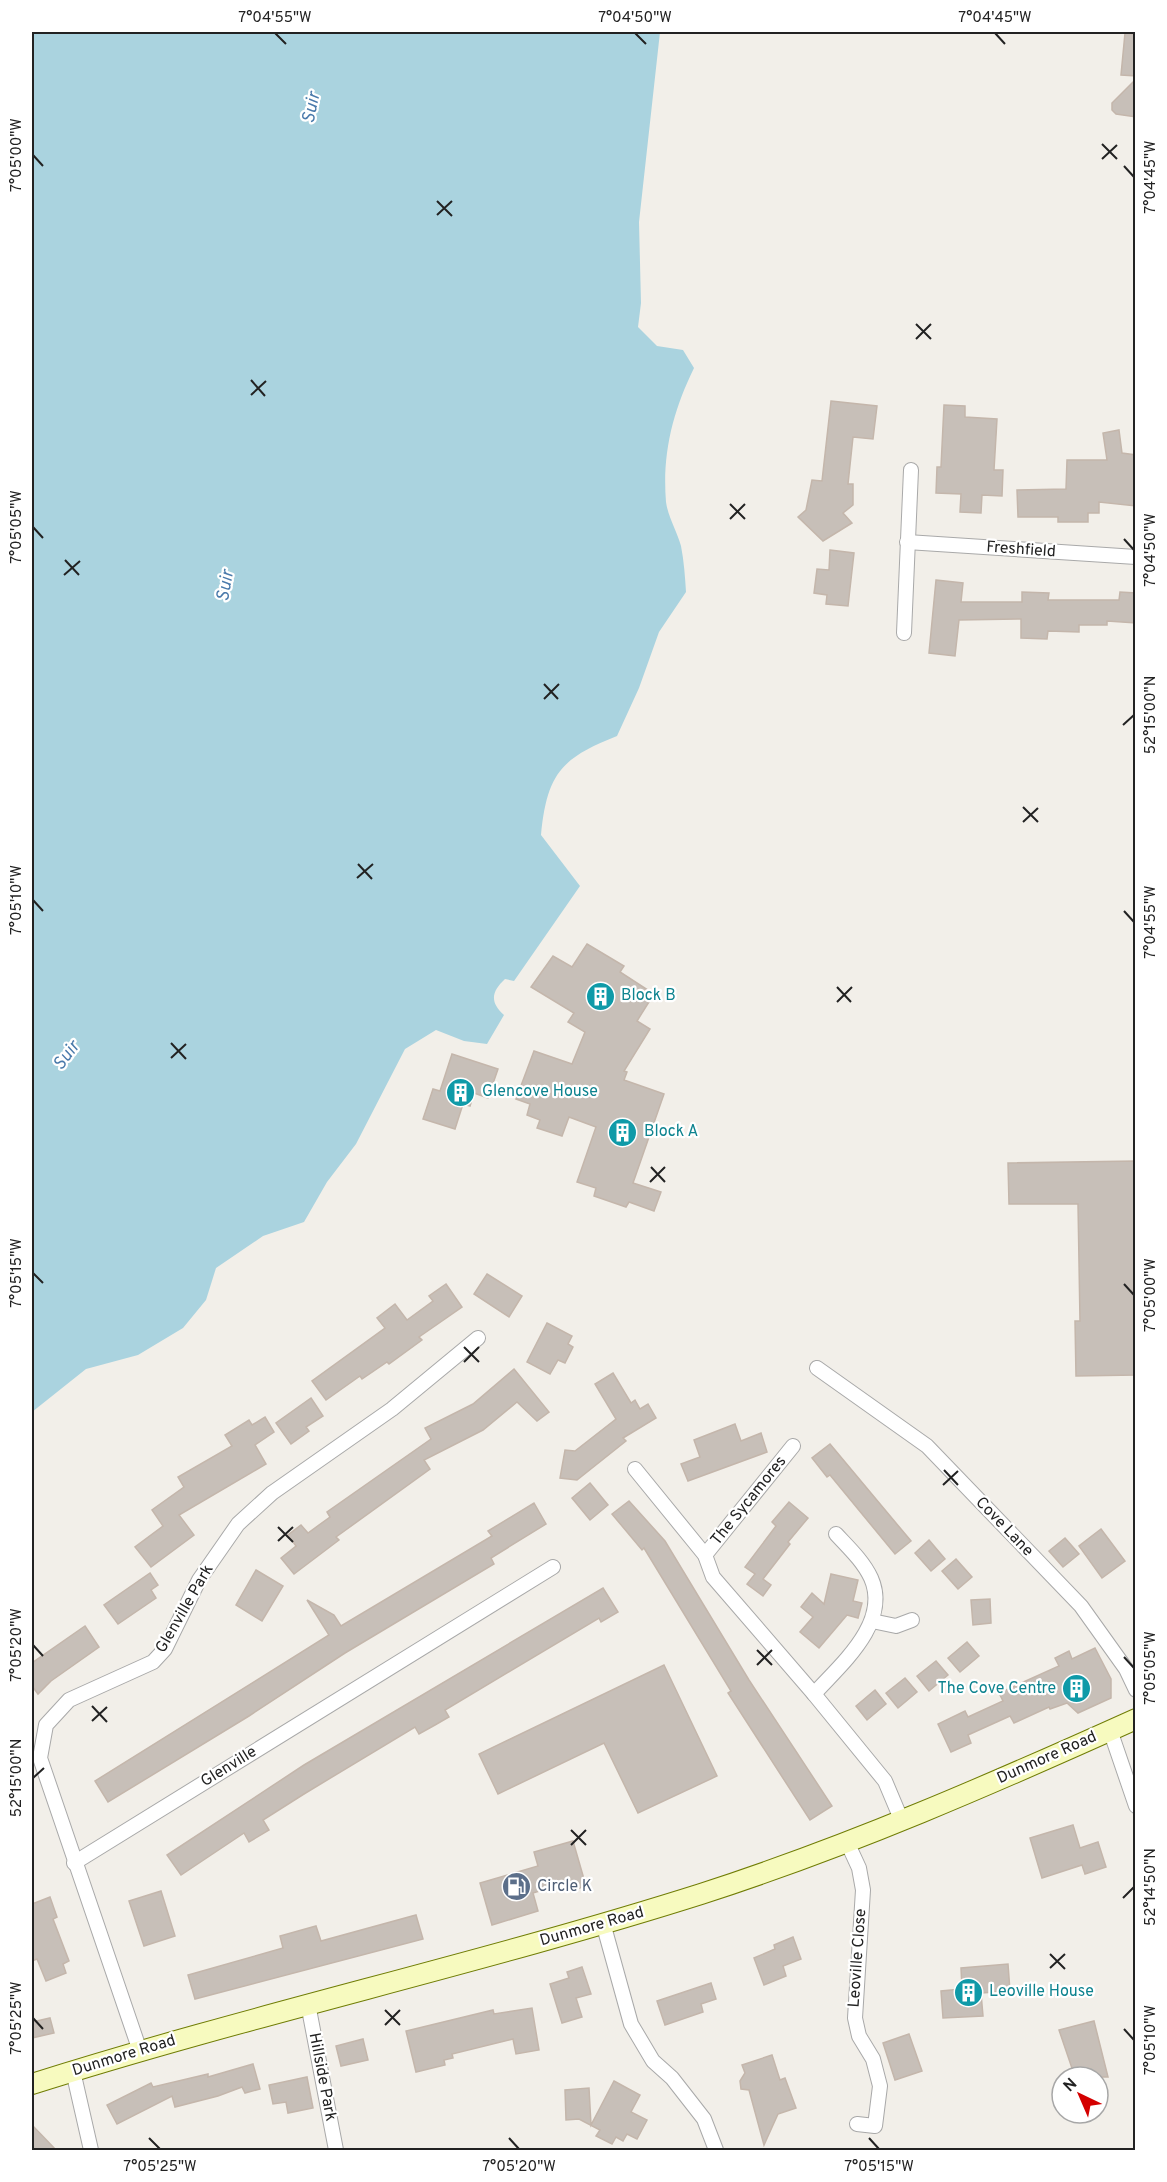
<svg xmlns="http://www.w3.org/2000/svg" width="1167" height="2182" viewBox="0 0 1167 2182" font-family="Overpass,sans-serif">
<rect width="100%" height="100%" fill="#f2efe9"/>
<path fill="#aad3df" d="M32 32H660L639 222 641 303 638 327 657 346 683 350 694 368C673 411 662 453 666 502 668 517 677 531 681 546 684 561 685 577 686 592L659 632 639 688 617 736C561 758 547 774 541 835L580 886 514 981 505 979C492 991 489 1002 504 1015L487 1044 464 1041 436 1030 405 1049 356 1144 327 1182 304 1222 263 1236 216 1268 206 1300 183 1328 138 1355 86 1369 32 1412Z"/>
<g fill="#c7bfb8" stroke="#c4b6ab" stroke-width="1.5">
<polygon points="1125,33 1136,34 1136,76 1121,75"/>
<polygon points="1136,79 1136,117 1116,114 1112,110 1112,103"/>
<polygon points="831,401 877,406 873,439 853,437 848,484 853,484 853,505 843,513 852,523 823,541 798,517 806,510 812,480 822,481"/>
<polygon points="944,405 965,406 965,417 997,419 994,470 1003,470 1002,496 982,495 981,513 960,512 961,494 936,493 937,467 941,467"/>
<polygon points="1119,430 1122,453 1136,455 1136,506 1099,502 1099,513 1088,513 1088,522 1058,522 1058,517 1018,517 1017,490 1066,489 1067,460 1107,460 1103,433"/>
<polygon points="830,550 854,553 848,606 826,604 827,595 814,593 817,569 829,570"/>
<polygon points="936,580 963,583 961,602 1022,602 1022,592 1049,593 1048,600 1119,600 1120,592 1136,593 1136,623 1107,621 1107,625 1079,625 1079,632 1048,631 1047,639 1021,638 1021,619 959,620 955,656 929,653"/>
<polygon points="587,944 624,966 620,972 654,994 637,1021 650,1029 624,1071 627,1072 624,1080 664,1094 633,1183 661,1192 654,1211 629,1202 626,1207 594,1196 596,1188 577,1182 596,1127 569,1117 562,1136 537,1128 540,1120 527,1115 530,1104 516,1099 534,1051 572,1064 585,1032 568,1022 574,1013 531,987 553,956 572,967"/>
<polygon points="452,1054 498,1069 488,1098 474,1093 470,1106 463,1104 455,1129 423,1119 433,1089 440,1091"/>
<polygon points="1136,1161 1136,1375 1076,1376 1075,1321 1080,1321 1078,1204 1009,1204 1008,1163"/>
<polygon points="487,1274 522,1296 509,1317 474,1294"/>
<polygon points="446,1284 462,1307 419,1337 422,1340 389,1364 387,1362 362,1379 360,1376 326,1400 312,1381 385,1328 377,1318 395,1304 407,1320 433,1301 429,1296"/>
<polygon points="547,1323 572,1336 568,1344 573,1347 565,1363 558,1360 550,1374 527,1362"/>
<polygon points="514,1369 549,1412 537,1421 517,1402 483,1430 424,1460 430,1469 336,1537 339,1540 294,1574 281,1558 296,1546 288,1535 301,1525 308,1533 330,1517 327,1512 431,1439 425,1428 473,1404"/>
<polygon points="613,1373 631,1403 635,1400 640,1409 648,1404 656,1418 623,1438 626,1441 577,1480 560,1478 565,1450 575,1451 616,1419 595,1384"/>
<polygon points="311,1398 323,1416 306,1427 309,1431 291,1444 276,1423"/>
<polygon points="265,1417 274,1432 255,1445 266,1464 179,1515 194,1535 151,1567 135,1547 163,1526 152,1510 184,1487 178,1477 232,1446 225,1435 249,1420 252,1425"/>
<polygon points="735,1424 741,1441 761,1433 767,1452 688,1481 681,1464 700,1457 694,1440"/>
<polygon points="830,1444 911,1541 895,1554 830,1475 827,1477 812,1458"/>
<polygon points="590,1483 608,1505 590,1520 572,1498"/>
<polygon points="629,1501 665,1541 749,1680 832,1806 810,1820 728,1693 731,1691 644,1548 642,1550 612,1514"/>
<polygon points="789,1502 808,1518 788,1542 790,1544 763,1579 771,1585 763,1596 747,1584 755,1574 745,1567 776,1526 772,1522"/>
<polygon points="534,1503 546,1524 491,1558 494,1564 345,1653 249,1716 108,1802 95,1781 329,1635 307,1600 334,1615 341,1626 492,1536 488,1531"/>
<polygon points="1101,1529 1125,1561 1102,1578 1079,1546"/>
<polygon points="1065,1538 1079,1554 1063,1567 1049,1551"/>
<polygon points="929,1540 945,1559 931,1571 915,1553"/>
<polygon points="956,1559 972,1577 958,1589 942,1571"/>
<polygon points="256,1570 283,1586 262,1621 236,1605"/>
<polygon points="150,1573 158,1585 151,1590 156,1598 118,1624 104,1605"/>
<polygon points="831,1574 858,1580 853,1601 862,1603 858,1618 847,1615 819,1648 800,1632 813,1617 801,1607 812,1593 824,1604"/>
<polygon points="603,1588 618,1612 601,1622 599,1618 445,1710 449,1717 435,1725 419,1734 415,1727 304,1794 263,1820 269,1830 249,1842 244,1833 181,1875 167,1855 304,1765"/>
<polygon points="990,1599 991,1623 973,1625 971,1600"/>
<polygon points="85,1626 99,1647 51,1681 38,1694 32,1686 32,1663"/>
<polygon points="967,1642 979,1656 960,1672 948,1658"/>
<polygon points="1095,1648 1111,1679 1111,1698 1078,1713 1067,1703 1050,1709 1049,1707 1014,1723 1010,1716 968,1735 971,1743 951,1752 938,1724 965,1711 968,1717 1003,1701 999,1693 1059,1666 1055,1658 1069,1651 1072,1659"/>
<polygon points="936,1661 948,1675 929,1691 917,1676"/>
<polygon points="664,1665 717,1776 638,1813 604,1743 498,1794 479,1754"/>
<polygon points="905,1678 917,1692 898,1708 886,1693"/>
<polygon points="875,1690 886,1704 867,1720 856,1706"/>
<polygon points="1073,1825 1080,1848 1098,1842 1106,1867 1085,1874 1082,1865 1042,1878 1030,1838"/>
<polygon points="573,1841 586,1886 570,1891 568,1882 533,1893 538,1911 492,1925 480,1883 538,1866 534,1852"/>
<polygon points="161,1891 175,1936 144,1946 129,1901"/>
<polygon points="50,1897 57,1917 53,1919 69,1961 63,1964 66,1973 46,1981 37,1959 32,1961 32,1904"/>
<polygon points="416,1915 423,1939 195,1999 188,1975 283,1948 280,1936 316,1926 321,1941"/>
<polygon points="793,1937 801,1959 783,1966 786,1976 764,1985 754,1958 775,1949 774,1945"/>
<polygon points="1008,1964 1010,1991 981,1993 983,2016 943,2018 941,1991 962,1989 961,1968"/>
<polygon points="582,1967 591,1994 576,1998 582,2017 562,2023 550,1984 569,1978 567,1972"/>
<polygon points="711,1983 716,1999 701,2004 703,2012 665,2025 657,2001"/>
<polygon points="532,2008 539,2050 516,2054 513,2039 452,2054 453,2058 444,2060 445,2065 416,2072 406,2031 493,2010 494,2014"/>
<polygon points="50,2018 54,2033 32,2038 32,2022"/>
<polygon points="1094,2021 1108,2077 1075,2077 1059,2030"/>
<polygon points="909,2034 922,2071 895,2080 883,2043"/>
<polygon points="363,2039 368,2060 341,2066 336,2046"/>
<polygon points="772,2055 780,2080 785,2078 796,2108 778,2114 764,2145 749,2090 741,2089 740,2081 745,2073 742,2065"/>
<polygon points="253,2064 260,2089 245,2093 242,2087 218,2096 175,2107 172,2096 117,2124 107,2105 151,2083 153,2087 208,2074 208,2077"/>
<polygon points="307,2077 313,2108 288,2113 286,2102 273,2104 269,2085"/>
<polygon points="614,2081 640,2095 631,2112 647,2120 637,2139 627,2134 623,2141 616,2137 612,2144 596,2136 600,2130 579,2119 566,2120 565,2090 589,2088 591,2125"/>
<polygon points="32,2125 57,2151 32,2151"/>
</g>
<g fill="none" stroke-linecap="round" stroke-linejoin="round">
<defs>
<g id="minor">
<polyline points="907,542 1136,557"/>
<polyline points="904,633 911,470"/>
<polyline points="817,1368 927,1446 1081,1606 1126,1669 1136,1690"/>
<polyline points="635,1469 705,1555 713,1577 814,1694 885,1781 901,1819"/>
<polyline points="705,1555 793,1446"/>
<polyline points="872,1621 896,1626 912,1620"/>
<path d="M814 1694C840 1665 891 1623 871 1578 863 1561 849 1548 836 1534"/>
<polyline points="1110,1730 1136,1806"/>
<polyline points="847,1842 859,1868 863,1890 855,2018 859,2036 873,2059 880,2086 875,2126 857,2124"/>
<polyline points="74,1863 553,1567"/>
<polyline points="603,1923 631,2024 653,2061 672,2078 704,2119 716,2150"/>
<polyline points="308,2004 336,2150"/>
<polyline points="140,2051 40,1758 46,1725 69,1700 153,1662 165,1649 199,1580 238,1524 272,1493 392,1409 478,1338"/>
<polyline points="73,2071 91,2150"/>
</g>
<path id="secondary" d="M32 2084C253 2014 480 1964 701 1894 850 1846 994 1783 1136 1719"/>
</defs>
<use href="#minor" stroke="#a9a9a9" stroke-width="16"/>
<use href="#secondary" stroke="#707d05" stroke-width="22"/>
<use href="#minor" stroke="#fff" stroke-width="14"/>
<use href="#secondary" stroke="#f7fabf" stroke-width="20"/>
</g>
<path fill="none" stroke="#222" stroke-width="2" d="M275 33 286 44M635 33 646 44M995 33 1005 44M1102 144 1117 159M33 155 43 166M1102 159 1117 145M1124 166 1134 177M437 201 452 216M437 215 452 201M916 324 931 339M916 339 931 324M251 380 265 396M251 395 266 381M730 504 745 519M730 519 745 504M33 527 43 538M1124 539 1134 550M65 560 79 575M64 575 80 561M544 684 558 699M544 699 559 684M1123 725 1134 715M1023 807 1038 822M1023 822 1038 808M358 864 372 879M357 878 373 864M33 900 43 911M1124 911 1134 922M837 987 851 1002M837 1002 852 987M171 1043 186 1059M171 1058 186 1044M651 1167 665 1182M650 1182 665 1167M33 1273 43 1283M1124 1284 1134 1295M464 1347 479 1362M464 1362 479 1347M944 1470 958 1485M943 1485 958 1471M278 1527 293 1542M278 1541 293 1527M33 1645 43 1656M757 1650 772 1665M1124 1657 1134 1668M757 1665 772 1650M92 1706 107 1722M92 1721 107 1707M33 1778 44 1768M571 1830 586 1845M571 1845 586 1830M1123 1898 1134 1887M1050 1954 1065 1969M1050 1968 1065 1954M385 2010 400 2025M33 2018 43 2029M385 2025 400 2010M1124 2029 1134 2040M149 2138 160 2149M509 2138 519 2149M869 2138 879 2149"/>
<defs>
<symbol id="building-disc" viewBox="-11 -11 22 22"><circle r="9.5" fill="#0f9aa8" stroke="#fff"/><path d="M-4-6H4V6H1V3H-1V6H-4ZM-2.5-4.3h1.7v1.8h-1.7ZM.8-4.3h1.7v1.8H.8ZM-2.5-1h1.7V.8h-1.7ZM.8-1h1.7V.8H.8Z" fill="#fff"/></symbol>
<symbol id="fuel-disc" viewBox="-11 -11 22 22"><circle r="9.5" fill="#5c6f8a" stroke="#fff"/><path d="M-5.5-6h7V0h2V4h1.3V-2.5L3-4.5l.8-.8L6-3V5H2.5V1h-1V6h-7ZM-4.2-4.7v3.2H.2V-4.7Z" fill="#fff"/></symbol>
</defs>
<g fill-rule="evenodd">
<use href="#building-disc" x="584" y="980" width="33" height="33"/>
<use href="#building-disc" x="444" y="1076" width="33" height="33"/>
<use href="#building-disc" x="606" y="1116" width="33" height="33"/>
<use href="#building-disc" x="1060" y="1672" width="33" height="33"/>
<use href="#fuel-disc" x="500" y="1870" width="33" height="33"/>
<use href="#building-disc" x="952" y="1976" width="33" height="33"/>
</g>
<g text-anchor="middle" dominant-baseline="central" stroke-width="4.5" stroke-linejoin="round" paint-order="stroke">
<g font-size="16" fill="#222" stroke="#fff">
<text transform="translate(1021 550) rotate(4)">Freshfield</text>
<text transform="translate(749 1501) rotate(-51)">The Sycamores</text>
<text transform="translate(1004 1527) rotate(46)">Cove Lane</text>
<text transform="translate(185 1609) rotate(-60)">Glenville Park</text>
<text transform="translate(1047 1758) rotate(-24)">Dunmore Road</text>
<text transform="translate(229 1767) rotate(-32)">Glenville</text>
<text transform="translate(592 1927) rotate(-16)">Dunmore Road</text>
<text transform="translate(858 1958) rotate(-86)">Leoville Close</text>
<text transform="translate(124 2056) rotate(-17)">Dunmore Road</text>
<text transform="translate(322 2077) rotate(79)">Hillside Park</text>
</g>
<g font-size="16" fill="#0d838f" stroke="#fff" text-anchor="start">
<text x="621" y="996">Block B</text>
<text x="482" y="1092">Glencove House</text>
<text x="644" y="1132">Block A</text>
<text x="1056" y="1689" text-anchor="end">The Cove Centre</text>
<text x="989" y="1992">Leoville House</text>
</g>
<g font-size="16" fill="#4e5e75" stroke="#fff" text-anchor="start">
<text x="537" y="1887">Circle K</text>
</g>
<g font-size="18" font-style="italic" fill="#4a7aab" stroke="#fff">
<text transform="translate(312 108) rotate(-78)">Suir</text>
<text transform="translate(226 586) rotate(-80)">Suir</text>
<text transform="translate(67 1056) rotate(-53)">Suir</text>
</g>
</g>
<rect width="1167" height="2182" fill="none" stroke="#ffffff" stroke-width="66"/>
<g transform="translate(1080 2095) rotate(316)"><circle r="28" fill="#ffffff" stroke="#a7a7a7" stroke-width="1.5"/>
<path d="M0-4.5L10 22L0 15L-10 22Z" fill="#d40000"/>
<text y="-9" font-size="16" font-weight="bold" text-anchor="middle" fill="#222222">N</text>
</g>
<rect x="33" y="33" width="1101" height="2116" fill="none" stroke="#222" stroke-width="2"/>
<g font-size="15" text-anchor="middle" fill="#222">
<text x="275" y="22">7°04'55"W</text>
<text x="635" y="22">7°04'50"W</text>
<text x="995" y="22">7°04'45"W</text>
<text transform="translate(16 155) rotate(-90)" y="5">7°05'00"W</text>
<text transform="translate(1150 177) rotate(-90)" y="5">7°04'45"W</text>
<text transform="translate(16 527) rotate(-90)" y="5">7°05'05"W</text>
<text transform="translate(1150 550) rotate(-90)" y="5">7°04'50"W</text>
<text transform="translate(1150 715) rotate(-90)" y="5">52°15'00"N</text>
<text transform="translate(16 900) rotate(-90)" y="5">7°05'10"W</text>
<text transform="translate(1150 922) rotate(-90)" y="5">7°04'55"W</text>
<text transform="translate(16 1273) rotate(-90)" y="5">7°05'15"W</text>
<text transform="translate(1150 1295) rotate(-90)" y="5">7°05'00"W</text>
<text transform="translate(16 1645) rotate(-90)" y="5">7°05'20"W</text>
<text transform="translate(1150 1668) rotate(-90)" y="5">7°05'05"W</text>
<text transform="translate(16 1778) rotate(-90)" y="5">52°15'00"N</text>
<text transform="translate(1150 1887) rotate(-90)" y="5">52°14'50"N</text>
<text transform="translate(16 2018) rotate(-90)" y="5">7°05'25"W</text>
<text transform="translate(1150 2040) rotate(-90)" y="5">7°05'10"W</text>
<text x="160" y="2171">7°05'25"W</text>
<text x="519" y="2171">7°05'20"W</text>
<text x="879" y="2171">7°05'15"W</text>
</g>
</svg>
